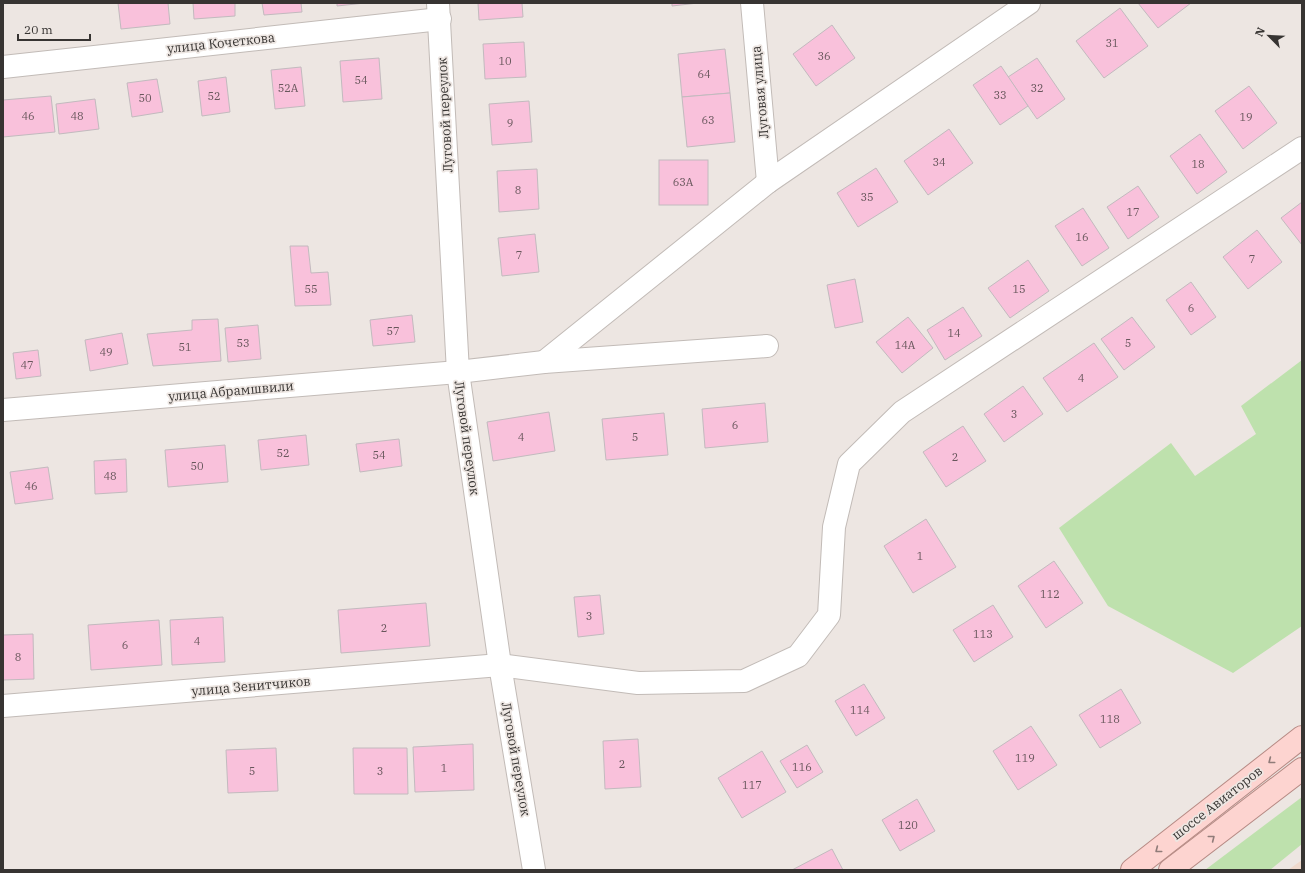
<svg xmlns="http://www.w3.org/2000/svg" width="1305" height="873" viewBox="0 0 1305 873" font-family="'IBM Plex Serif',serif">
<rect width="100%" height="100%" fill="#ede6e2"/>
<polygon fill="#efd9cc" points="1302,860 1302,870 1288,870"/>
<g fill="#bee1ad">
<polygon points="1302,360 1302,626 1233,673 1108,606 1059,528 1171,443 1195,476 1256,434 1241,406"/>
<polygon points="1302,797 1302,844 1270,870 1205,870"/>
</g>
<g fill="#f9c1db" stroke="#c2babe">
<polygon points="118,3 168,3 170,24 121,29"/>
<polygon points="193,3 235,3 235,16 194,19"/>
<polygon points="262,3 301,3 302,12 264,15"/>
<polygon points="337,3 365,3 337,6"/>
<polygon points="478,3 522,3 523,17 479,20"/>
<polygon points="672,3 698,3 672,6"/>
<polygon points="1138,3 1191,3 1158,28"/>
<polygon points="1120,8 1148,46 1104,78 1076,41"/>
<polygon points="832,25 855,58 816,86 793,54"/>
<polygon points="524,42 526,77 485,79 483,44"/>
<polygon points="725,49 730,93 682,97 678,54"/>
<polygon points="379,58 382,99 343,102 340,61"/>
<polygon points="1037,58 1065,99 1037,119 1008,77"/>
<polygon points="1001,66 1028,106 1000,125 973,85"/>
<polygon points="301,67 305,106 275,109 271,70"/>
<polygon points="226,77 230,112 202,116 198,81"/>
<polygon points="157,79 163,112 132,117 127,83"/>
<polygon points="1249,86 1277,123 1243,149 1215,111"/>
<polygon points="730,93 735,142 687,147 682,97"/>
<polygon points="51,96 55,132 3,137 3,100"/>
<polygon points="95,99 99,129 59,134 56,104"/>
<polygon points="529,101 532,142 492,145 489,104"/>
<polygon points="949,129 973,163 928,195 904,161"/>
<polygon points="1200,134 1227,172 1197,194 1170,156"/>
<rect x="659" y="160" width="49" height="45"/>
<polygon points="876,168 898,202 858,227 837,193"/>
<polygon points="537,169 539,209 499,212 497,171"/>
<polygon points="1138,186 1159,217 1128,239 1107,207"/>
<polygon points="1302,202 1302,245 1281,218"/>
<polygon points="1083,208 1109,248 1082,266 1055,226"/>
<polygon points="1257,230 1282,262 1248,289 1223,257"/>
<polygon points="535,234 539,272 502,276 498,238"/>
<polygon points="290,246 308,246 311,273 328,272 331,305 295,306"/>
<polygon points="1028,260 1049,291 1010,318 988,288"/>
<polygon points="855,279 863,322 835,328 827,285"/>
<polygon points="1191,282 1216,317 1191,335 1166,300"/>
<polygon points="963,307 982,336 945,360 927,330"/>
<polygon points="412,315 415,342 373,346 370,320"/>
<polygon points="908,317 933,348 902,373 876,342"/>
<polygon points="1132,317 1155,347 1124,370 1101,339"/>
<polygon points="218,319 221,361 153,366 147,334 192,330 192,320"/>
<polygon points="258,325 261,359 228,362 225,328"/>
<polygon points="122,333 128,364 90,371 85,340"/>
<polygon points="1094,343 1118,377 1067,412 1043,378"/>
<polygon points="38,350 41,376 16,379 13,353"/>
<polygon points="1023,386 1043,414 1004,442 984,414"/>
<polygon points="765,403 768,442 705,448 702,409"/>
<polygon points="549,412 555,451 493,461 487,422"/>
<polygon points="664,413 668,455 606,460 602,419"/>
<polygon points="963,426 986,461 946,487 923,452"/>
<polygon points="306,435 309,465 261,470 258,440"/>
<polygon points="399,439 402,466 360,472 356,444"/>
<polygon points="225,445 228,482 168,487 165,450"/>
<polygon points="126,459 127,492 95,494 94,461"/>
<polygon points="48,467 53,499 15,504 10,472"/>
<polygon points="926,519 956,567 913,593 884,546"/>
<polygon points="1054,561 1083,603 1046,628 1018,586"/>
<polygon points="600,595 604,634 578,637 574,597"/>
<polygon points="426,603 430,646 341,653 338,610"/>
<polygon points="993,605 1013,637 974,662 953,630"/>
<polygon points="223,617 225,662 172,665 170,620"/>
<polygon points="159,620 162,665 91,670 88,625"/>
<polygon points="33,634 34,679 3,680 3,635"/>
<polygon points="864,684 885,718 856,736 835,701"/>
<polygon points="1121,689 1141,723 1100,748 1079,715"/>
<polygon points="1031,726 1057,765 1018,790 993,751"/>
<polygon points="638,739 641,787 605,789 603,741"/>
<polygon points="473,744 474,790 415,792 413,747"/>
<polygon points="807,745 823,772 797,788 780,761"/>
<polygon points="276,748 278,791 228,793 226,750"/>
<polygon points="353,748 407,748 408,794 354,794"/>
<polygon points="762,751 786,792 742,818 718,778"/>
<polygon points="917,799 935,831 900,851 882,820"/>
<polygon points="832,849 843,870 792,870"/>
</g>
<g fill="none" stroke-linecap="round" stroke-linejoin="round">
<defs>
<g id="street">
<polyline points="438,3 458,372 500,665 534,870"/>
<polyline points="752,3 768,182"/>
<polyline points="3,67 440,19"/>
<polyline points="544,362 768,182 1029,3"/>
<polyline points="3,410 458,372 544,362 767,346"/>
<polyline points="3,706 500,665 638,683 744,681 798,656 829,615 834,527 849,464 902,412 1302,148"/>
</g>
<g id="primary">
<polyline points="1132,870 1302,737"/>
<polyline points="1170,870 1302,769"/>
</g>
</defs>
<use href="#street" stroke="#c2bbb7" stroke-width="24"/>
<use href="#primary" stroke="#b68a84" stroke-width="24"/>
<use href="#street" stroke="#fff" stroke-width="22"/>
<use href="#primary" stroke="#fdd4d0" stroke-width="22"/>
</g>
<defs><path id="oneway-chevron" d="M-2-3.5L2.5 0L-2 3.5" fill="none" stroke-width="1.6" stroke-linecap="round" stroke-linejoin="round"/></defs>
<g stroke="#907c79">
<use href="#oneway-chevron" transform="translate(1271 761) rotate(142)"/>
<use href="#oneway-chevron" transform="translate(1212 838) rotate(-38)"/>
<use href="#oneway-chevron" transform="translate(1158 850) rotate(142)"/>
</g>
<g text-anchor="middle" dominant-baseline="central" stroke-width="3.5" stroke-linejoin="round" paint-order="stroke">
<g font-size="11" fill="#68575c">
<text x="1112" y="43">31</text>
<text x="824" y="56">36</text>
<text x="505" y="61">10</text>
<text x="704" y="74">64</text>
<text x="361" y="80">54</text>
<text x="288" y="88">52А</text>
<text x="1037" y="88">32</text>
<text x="1000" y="95">33</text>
<text x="214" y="96">52</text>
<text x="145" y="98">50</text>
<text x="28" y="116">46</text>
<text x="77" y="116">48</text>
<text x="1246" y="117">19</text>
<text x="708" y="120">63</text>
<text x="510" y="123">9</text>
<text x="939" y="162">34</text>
<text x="1198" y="164">18</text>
<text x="683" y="182">63А</text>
<text x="518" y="190">8</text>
<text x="867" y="197">35</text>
<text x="1133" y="212">17</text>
<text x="1082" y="237">16</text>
<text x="519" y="255">7</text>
<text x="1252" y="259">7</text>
<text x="311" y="289">55</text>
<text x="1019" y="289">15</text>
<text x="1191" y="308">6</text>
<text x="393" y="331">57</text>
<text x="954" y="333">14</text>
<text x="243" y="343">53</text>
<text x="1128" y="343">5</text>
<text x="905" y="345">14А</text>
<text x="185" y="347">51</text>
<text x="106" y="352">49</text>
<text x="27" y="365">47</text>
<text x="1081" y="378">4</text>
<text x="1014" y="414">3</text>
<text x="735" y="425">6</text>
<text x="521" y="437">4</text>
<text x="635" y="437">5</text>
<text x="283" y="453">52</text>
<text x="379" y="455">54</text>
<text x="955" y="457">2</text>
<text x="197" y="466">50</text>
<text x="110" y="476">48</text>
<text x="31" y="486">46</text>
<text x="920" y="556">1</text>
<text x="1050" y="594">112</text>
<text x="589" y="616">3</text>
<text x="384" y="628">2</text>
<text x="983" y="634">113</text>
<text x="197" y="641">4</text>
<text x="125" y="645">6</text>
<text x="18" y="657">8</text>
<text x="860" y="710">114</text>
<text x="1110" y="719">118</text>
<text x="1025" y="758">119</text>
<text x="622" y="764">2</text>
<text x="802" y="767">116</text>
<text x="444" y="768">1</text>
<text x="252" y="771">5</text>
<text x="380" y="771">3</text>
<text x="752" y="785">117</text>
<text x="908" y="825">120</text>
</g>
<g font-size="13" fill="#373432" stroke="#ede6e2">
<text transform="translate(221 43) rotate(-6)">улица Кочеткова</text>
<text transform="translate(760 92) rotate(-95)">Луговая улица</text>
<text transform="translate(445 115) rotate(-93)">Луговой переулок</text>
<text transform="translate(231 391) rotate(-5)">улица Абрамшвили</text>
<text transform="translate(467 438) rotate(82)">Луговой переулок</text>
<text transform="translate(251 686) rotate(-5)">улица Зенитчиков</text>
<text transform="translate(516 759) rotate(80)">Луговой переулок</text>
<text transform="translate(1217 803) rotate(-38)">шоссе Авиаторов</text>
</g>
</g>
<rect width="1305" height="873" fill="none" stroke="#373432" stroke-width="8"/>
<g transform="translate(1269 36) rotate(294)" stroke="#ede6e2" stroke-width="3" paint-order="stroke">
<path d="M0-3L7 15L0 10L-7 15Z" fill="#373432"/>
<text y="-6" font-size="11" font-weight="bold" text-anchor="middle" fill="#373432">N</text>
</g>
<path d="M18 34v6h72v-6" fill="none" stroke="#373432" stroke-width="2"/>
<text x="24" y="34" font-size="12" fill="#373432" stroke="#ede6e2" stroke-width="3" paint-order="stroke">20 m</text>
</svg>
